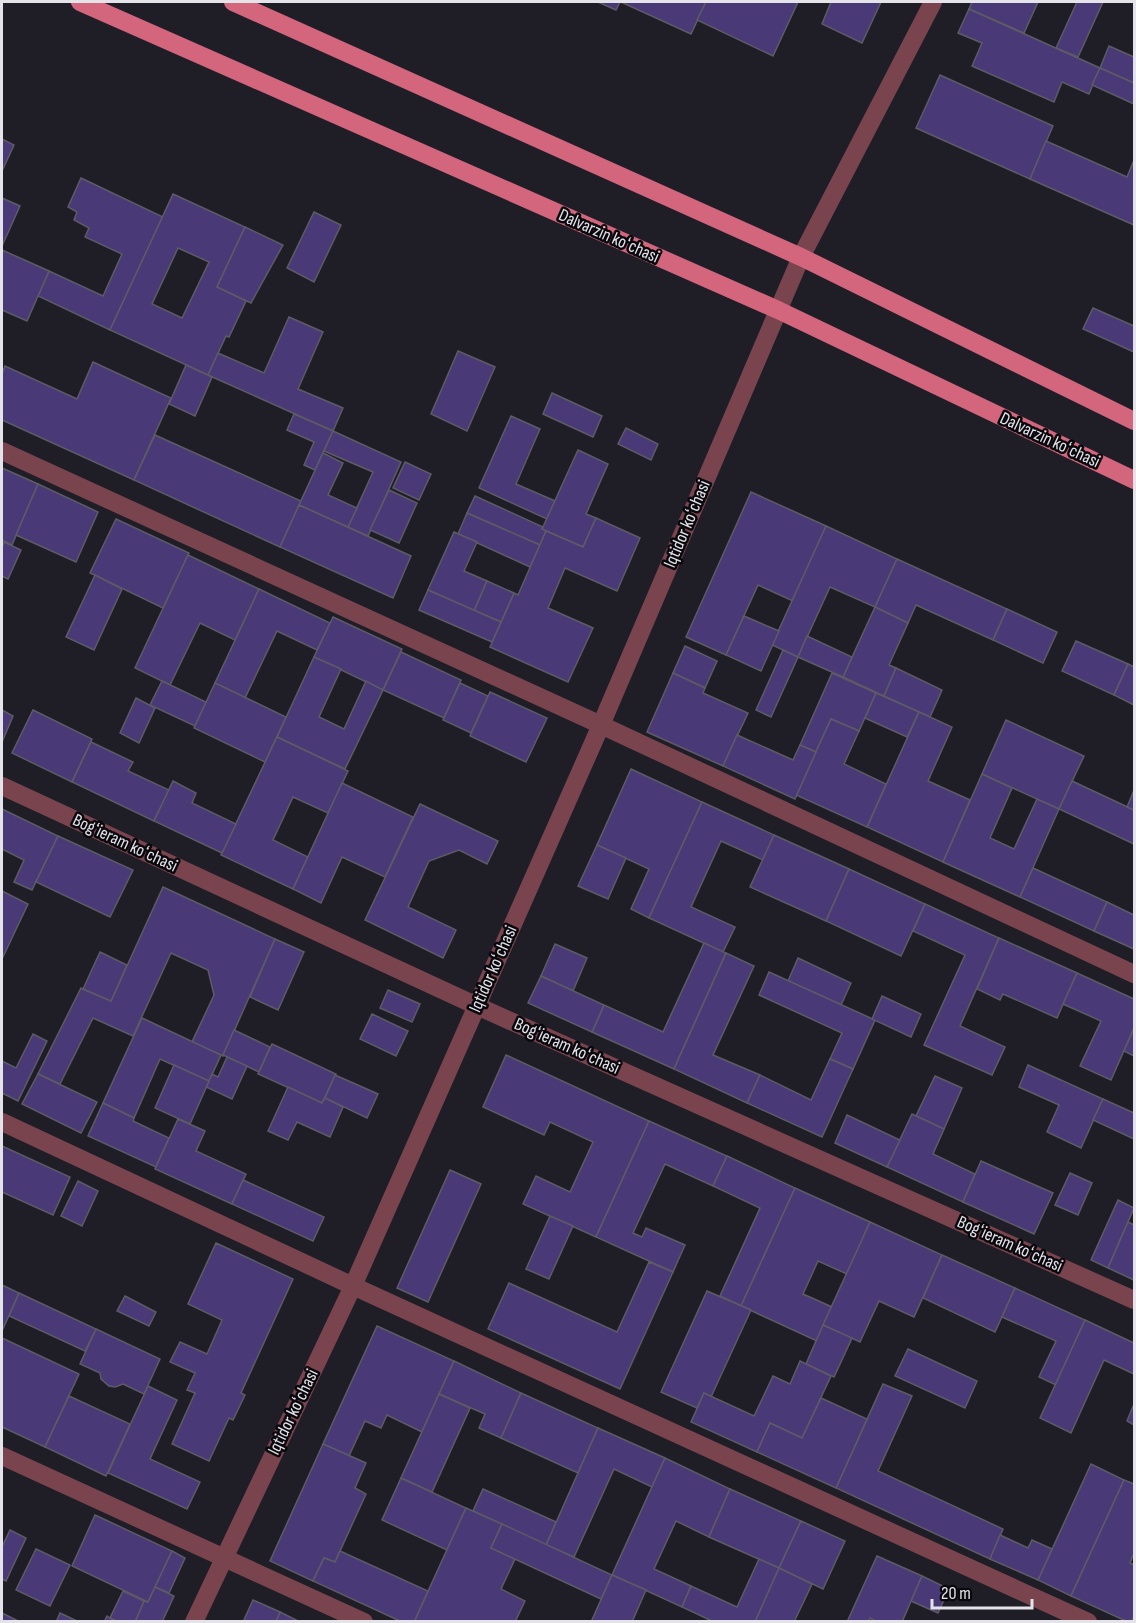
<svg xmlns="http://www.w3.org/2000/svg" width="1136" height="1623" viewBox="0 0 1136 1623" font-family="'Sofia Sans Condensed',sans-serif">
<rect width="100%" height="100%" fill="#1f1e27"/>
<g fill="#4a3977" stroke="#5d5b66" stroke-width="1.5" fill-rule="evenodd">
<polygon points="598,2 620,2 616,10"/>
<polygon points="621,2 706,2 691,34"/>
<polygon points="706,2 798,2 773,56 697,20"/>
<polygon points="831,2 881,2 862,43 822,24"/>
<polygon points="972,2 1038,2 1024,33 969,9"/>
<polygon points="1077,2 1103,2 1078,57 1056,48"/>
<polygon points="969,9 1100,68 1089,94 1062,82 1054,102 972,66 982,43 958,33"/>
<polygon points="1109,46 1134,57 1134,83 1100,68"/>
<polygon points="1100,68 1134,83 1134,104 1092,85"/>
<polygon points="940,75 1053,126 1030,179 916,128"/>
<polygon points="2,139 14,145 2,171"/>
<polygon points="1046,141 1127,177 1134,160 1134,225 1030,179"/>
<polygon points="81,178 163,217 110,330 38,296 49,271 103,296 122,254 85,237 89,228 74,220 77,212 68,207"/>
<path d="M173 194 245 227 217 287 246 301 229 337 226 336 208 375 110 330ZM178 248 209 262 182 318 152 304Z"/>
<polygon points="2,198 20,206 2,246"/>
<polygon points="314,212 341,225 314,282 287,268"/>
<polygon points="245,227 283,245 251,303 217,287"/>
<polygon points="2,250 49,271 27,321 2,310"/>
<polygon points="1093,308 1134,326 1134,352 1083,329"/>
<polygon points="289,317 323,332 298,389 343,408 333,431 208,375 218,353 264,373"/>
<polygon points="458,351 495,367 467,431 431,414"/>
<polygon points="93,362 171,398 134,480 2,420 2,374 5,366 77,399"/>
<polygon points="186,365 212,377 195,416 169,404"/>
<polygon points="552,393 602,416 593,437 543,414"/>
<polygon points="294,414 333,431 315,470 304,465 314,442 287,430"/>
<polygon points="511,416 540,429 516,484 555,501 547,519 479,488"/>
<polygon points="626,428 658,444 651,460 618,444"/>
<polygon points="333,431 401,462 368,536 348,527 373,472 324,451"/>
<polygon points="155,435 301,501 280,547 134,480"/>
<polygon points="578,450 608,464 586,514 596,518 583,547 542,529"/>
<polygon points="323,453 343,463 328,495 357,508 348,527 299,505"/>
<polygon points="405,462 431,474 419,500 393,488"/>
<polygon points="2,468 38,484 12,545 2,540"/>
<polygon points="38,484 98,512 76,562 16,535"/>
<polygon points="389,490 417,503 399,543 370,530"/>
<polygon points="751,492 826,526 793,601 758,585 726,655 686,637"/>
<polygon points="475,496 543,527 542,529 546,531 540,545 467,513"/>
<polygon points="299,505 411,556 393,598 280,547"/>
<polygon points="467,513 540,545 530,567 458,534"/>
<polygon points="596,518 640,538 617,591 565,568 548,608 593,628 568,682 490,647 514,593 518,595 546,531 583,547"/>
<polygon points="116,519 189,553 163,608 90,573"/>
<polygon points="826,526 897,559 875,607 830,587 798,657 772,645"/>
<polygon points="454,532 477,542 464,571 487,581 474,611 428,590"/>
<polygon points="4,542 21,550 8,579 2,576 2,548"/>
<polygon points="188,555 259,589 235,640 200,623 170,685 135,668"/>
<polygon points="897,559 1007,609 993,640 916,605 908,623 875,607"/>
<polygon points="95,575 122,589 94,650 66,637"/>
<polygon points="487,581 514,593 501,622 474,611"/>
<polygon points="259,589 330,623 317,650 277,631 245,698 215,683"/>
<polygon points="428,590 501,622 492,642 419,610"/>
<polygon points="875,607 908,623 889,665 896,668 884,696 843,677"/>
<polygon points="1007,609 1057,632 1043,663 993,640"/>
<polygon points="744,616 779,631 761,671 726,655"/>
<polygon points="333,617 402,649 383,690 314,657"/>
<polygon points="807,636 852,657 843,677 798,657"/>
<polygon points="1076,641 1128,664 1114,695 1062,671"/>
<polygon points="685,646 717,661 705,688 673,673"/>
<polygon points="783,650 798,657 771,717 756,710"/>
<polygon points="401,652 461,680 444,718 383,690"/>
<polygon points="314,657 341,669 319,717 344,729 366,681 383,690 345,769 277,737"/>
<polygon points="1128,664 1134,667 1134,705 1114,695"/>
<polygon points="896,668 942,690 930,717 884,696"/>
<polygon points="673,673 705,688 703,693 748,713 723,766 647,732"/>
<polygon points="832,673 876,693 859,731 831,719 816,752 800,745"/>
<polygon points="162,681 206,702 195,726 150,705"/>
<polygon points="215,683 286,717 265,762 194,728"/>
<polygon points="460,683 488,696 471,733 443,720"/>
<polygon points="490,692 547,718 526,762 470,736"/>
<polygon points="876,693 919,712 907,737 865,718"/>
<polygon points="136,698 155,708 139,743 120,733"/>
<polygon points="2,710 13,716 2,742"/>
<polygon points="33,710 92,739 72,782 12,753"/>
<polygon points="919,712 952,727 928,781 970,800 943,862 867,827"/>
<polygon points="831,719 859,731 844,764 886,784 867,827 796,795"/>
<polygon points="1006,720 1084,756 1059,809 982,774"/>
<polygon points="737,735 793,760 800,745 816,752 795,799 723,766"/>
<polygon points="277,737 348,771 328,813 293,797 273,840 308,857 293,889 221,855"/>
<polygon points="91,742 133,762 128,771 169,790 154,821 72,782"/>
<polygon points="631,769 702,802 649,918 631,909 649,869 597,845"/>
<polygon points="982,774 1012,788 990,838 1014,849 1037,799 1059,809 1020,897 943,862"/>
<polygon points="173,781 196,793 192,803 236,824 222,853 154,821"/>
<polygon points="1072,781 1134,810 1134,844 1059,809"/>
<polygon points="342,783 413,817 385,877 342,857 321,903 293,889"/>
<polygon points="1134,790 1134,810 1127,807"/>
<polygon points="702,802 774,835 763,860 721,841 691,907 735,927 723,952 649,918"/>
<polygon points="420,804 498,841 487,864 459,850 429,861 408,907 456,930 443,958 365,920"/>
<polygon points="2,809 58,836 32,890 14,882 24,860 2,849 2,851"/>
<polygon points="774,835 849,869 826,921 750,887"/>
<polygon points="58,836 133,870 110,917 36,882"/>
<polygon points="597,845 626,858 608,899 578,886"/>
<polygon points="1033,868 1107,902 1094,931 1020,897"/>
<polygon points="849,869 925,904 901,956 826,921"/>
<polygon points="163,887 275,939 223,1056 192,1042 214,995 208,970 171,953 133,1036 93,1018 60,1084 38,1074 81,988 111,1001"/>
<polygon points="2,891 28,904 2,959"/>
<polygon points="1107,902 1134,915 1134,949 1094,931"/>
<polygon points="925,904 999,938 960,1026 1005,1047 992,1075 924,1045 965,955 913,931"/>
<polygon points="999,938 1077,973 1057,1018 1003,994 1000,1000 977,989"/>
<polygon points="275,939 304,952 278,1010 250,997"/>
<polygon points="704,943 726,953 674,1069 592,1032 604,1005 663,1032"/>
<polygon points="555,944 587,958 573,991 541,976"/>
<polygon points="100,952 127,965 111,1001 83,989"/>
<polygon points="726,953 754,966 713,1055 760,1075 747,1103 674,1069"/>
<polygon points="798,958 851,983 841,1005 788,981"/>
<polygon points="769,972 875,1020 853,1069 830,1059 842,1033 759,995"/>
<polygon points="1077,973 1134,999 1134,1028 1111,1080 1080,1066 1101,1021 1063,1004"/>
<polygon points="541,976 604,1005 592,1032 528,1003"/>
<polygon points="388,990 420,1004 412,1022 380,1008"/>
<polygon points="882,996 921,1014 911,1037 872,1019"/>
<polygon points="372,1014 408,1031 396,1056 360,1039"/>
<polygon points="142,1018 221,1055 209,1081 160,1059 134,1118 103,1103"/>
<polygon points="1134,1028 1134,1056 1124,1051"/>
<polygon points="234,1030 270,1047 259,1072 223,1055"/>
<polygon points="33,1034 47,1041 18,1101 2,1093 2,1061 16,1068"/>
<polygon points="272,1044 336,1074 322,1103 258,1074"/>
<polygon points="506,1055 649,1121 596,1237 523,1204 536,1176 570,1192 593,1142 550,1122 544,1135 483,1107"/>
<polygon points="227,1057 247,1066 232,1099 206,1087 212,1074 218,1077"/>
<polygon points="830,1059 853,1069 822,1137 747,1103 760,1075 811,1100"/>
<polygon points="174,1065 209,1081 190,1124 155,1108"/>
<polygon points="1028,1065 1103,1099 1081,1148 1047,1132 1059,1105 1019,1087"/>
<polygon points="38,1074 97,1102 81,1133 22,1104"/>
<polygon points="335,1075 378,1094 367,1118 325,1098"/>
<polygon points="935,1076 962,1088 944,1129 916,1116"/>
<polygon points="288,1087 322,1103 325,1098 343,1107 330,1137 297,1122 288,1140 268,1131"/>
<polygon points="1103,1099 1134,1113 1134,1139 1093,1120"/>
<polygon points="103,1103 134,1118 133,1121 169,1138 156,1167 88,1136"/>
<polygon points="912,1114 944,1129 933,1154 975,1174 963,1202 887,1167"/>
<polygon points="847,1115 900,1140 887,1167 835,1143"/>
<polygon points="178,1119 205,1131 196,1151 246,1174 232,1204 155,1169"/>
<polygon points="649,1121 727,1156 713,1186 665,1164 633,1233 642,1237 646,1228 685,1245 673,1272 596,1237"/>
<polygon points="2,1146 70,1177 53,1215 2,1192"/>
<polygon points="727,1156 795,1188 741,1306 720,1296 760,1208 713,1186"/>
<polygon points="981,1161 1053,1193 1034,1234 963,1202"/>
<polygon points="450,1170 481,1184 428,1302 397,1288"/>
<polygon points="1070,1173 1092,1183 1078,1215 1055,1205"/>
<polygon points="243,1180 324,1217 313,1241 232,1204"/>
<polygon points="78,1181 98,1191 82,1226 61,1216"/>
<polygon points="795,1188 870,1222 847,1274 818,1261 803,1294 832,1307 817,1341 741,1306"/>
<polygon points="1118,1200 1134,1208 1108,1268 1091,1260"/>
<polygon points="550,1216 573,1226 549,1279 526,1269"/>
<polygon points="870,1222 942,1255 914,1317 879,1301 860,1342 823,1325"/>
<polygon points="1128,1222 1134,1225 1134,1280 1108,1268"/>
<polygon points="216,1243 293,1279 241,1393 245,1395 233,1420 229,1418 209,1461 172,1444 195,1393 187,1390 195,1373 170,1362 180,1342 207,1354 222,1320 188,1304"/>
<polygon points="942,1255 1015,1288 995,1332 923,1298"/>
<polygon points="649,1262 673,1272 620,1389 488,1329 509,1283 617,1332"/>
<polygon points="2,1285 19,1293 2,1331"/>
<polygon points="1015,1288 1085,1320 1056,1385 1039,1377 1056,1341 1002,1317"/>
<polygon points="707,1291 751,1310 711,1397 704,1393 697,1408 661,1392"/>
<polygon points="19,1293 96,1329 85,1351 9,1316"/>
<polygon points="125,1296 156,1312 149,1326 117,1311"/>
<polygon points="1085,1320 1134,1343 1134,1374 1104,1360 1071,1433 1040,1418"/>
<polygon points="823,1325 852,1338 834,1377 806,1364"/>
<polygon points="377,1326 454,1361 422,1432 387,1415 381,1428 365,1421 349,1456 323,1444"/>
<polygon points="96,1329 160,1359 144,1394 123,1384 115,1387 109,1386 101,1379 100,1373 80,1364"/>
<polygon points="2,1338 79,1374 45,1447 2,1427"/>
<polygon points="908,1349 977,1381 965,1408 895,1376"/>
<polygon points="454,1361 521,1393 501,1438 479,1428 485,1414 439,1394"/>
<polygon points="800,1361 831,1376 802,1438 770,1423 757,1452 691,1422 704,1393 754,1416 773,1376 790,1384"/>
<polygon points="883,1384 912,1396 878,1471 1003,1529 990,1559 836,1488"/>
<polygon points="148,1386 177,1400 150,1459 200,1482 187,1509 108,1473"/>
<polygon points="521,1393 598,1428 578,1473 501,1438"/>
<polygon points="439,1394 470,1408 432,1492 401,1478"/>
<polygon points="69,1396 130,1424 106,1476 45,1447"/>
<polygon points="821,1398 867,1419 836,1488 757,1452 770,1423 802,1438"/>
<polygon points="1134,1404 1134,1425 1127,1421"/>
<polygon points="598,1428 665,1458 652,1487 614,1469 574,1557 546,1545"/>
<polygon points="323,1444 366,1463 355,1488 366,1494 335,1562 324,1558 313,1581 270,1561"/>
<polygon points="665,1458 730,1489 709,1537 676,1521 654,1569 691,1586 682,1607 612,1575"/>
<polygon points="1091,1464 1124,1480 1071,1596 1038,1580"/>
<polygon points="401,1478 466,1508 447,1550 382,1520"/>
<polygon points="1124,1480 1134,1484 1134,1553 1130,1563 1134,1565 1134,1616 1132,1622 1128,1622 1071,1596"/>
<polygon points="483,1489 556,1522 546,1545 473,1511"/>
<polygon points="730,1489 801,1521 779,1568 709,1537"/>
<polygon points="466,1508 502,1524 491,1548 515,1559 501,1589 525,1601 515,1622 414,1622"/>
<polygon points="95,1515 172,1551 148,1602 72,1566"/>
<polygon points="801,1521 845,1541 823,1589 779,1568"/>
<polygon points="502,1524 612,1575 601,1599 491,1548"/>
<polygon points="10,1530 26,1538 6,1581 2,1579 2,1547"/>
<polygon points="1000,1535 1028,1548 1032,1540 1052,1549 1038,1580 990,1559"/>
<polygon points="36,1549 70,1565 50,1606 16,1590"/>
<polygon points="172,1551 185,1558 169,1593 155,1587"/>
<polygon points="340,1551 428,1591 414,1622 402,1622 313,1581 324,1558 335,1562"/>
<polygon points="877,1556 922,1576 902,1622 877,1622 870,1618 868,1622 847,1622"/>
<polygon points="759,1559 779,1568 755,1622 714,1622 682,1607 691,1586 737,1607"/>
<polygon points="779,1568 812,1584 794,1622 755,1622"/>
<polygon points="612,1575 646,1590 632,1622 591,1622"/>
<polygon points="922,1576 949,1589 938,1613 911,1601"/>
<polygon points="155,1587 174,1596 162,1622 135,1622 144,1601 148,1602"/>
<polygon points="123,1591 144,1601 135,1622 118,1622 110,1618"/>
<polygon points="253,1600 280,1612 276,1622 243,1622"/>
<polygon points="280,1612 300,1622 276,1622"/>
<polygon points="2,1613 20,1622 2,1622"/>
<polygon points="60,1613 79,1622 56,1622"/>
<polygon points="107,1616 110,1618 118,1622 104,1622"/>
</g>
<g fill="none" stroke-linecap="round" stroke-linejoin="round">
<g stroke="#79444e" stroke-width="18">
<polyline points="2,451 601,725 1134,974"/>
<polyline points="2,786 477,1006 1134,1300"/>
<polyline points="2,1122 353,1286 1088,1622"/>
<polyline points="2,1456 364,1622"/>
<polyline points="194,1622 353,1286 601,725 801,257 933,2"/>
</g>
<g stroke="#d3667d" stroke-width="18">
<polyline points="80,2 778,310 1134,480"/>
<polyline points="233,2 801,257 1134,421"/>
</g>
</g>
<g text-anchor="middle" dominant-baseline="central" stroke-width="5" stroke-linejoin="round" paint-order="stroke">
<g font-size="18" fill="#e5e3ea" stroke="#09080c">
<text transform="translate(609 236) rotate(24)">Dalvarzin koʻchasi</text>
<text transform="translate(1050 440) rotate(25)">Dalvarzin koʻchasi</text>
<text transform="translate(687 524) rotate(-67)">Iqtidor koʻchasi</text>
<text transform="translate(125 843) rotate(25)">Bogʻieram koʻchasi</text>
<text transform="translate(493 969) rotate(-66)">Iqtidor koʻchasi</text>
<text transform="translate(567 1046) rotate(24)">Bogʻieram koʻchasi</text>
<text transform="translate(1010 1244) rotate(24)">Bogʻieram koʻchasi</text>
<text transform="translate(293 1412) rotate(-64)">Iqtidor koʻchasi</text>
</g>
</g>
<rect width="1136" height="1623" fill="none" stroke="#e5e3ea" stroke-width="6"/>
<path d="M932 1599v9h100v-9" fill="none" stroke="#e5e3ea" stroke-width="3"/>
<text x="941" y="1599" font-size="18" fill="#e5e3ea" stroke="#09080c" stroke-width="4.5" paint-order="stroke">20 m</text>
</svg>
